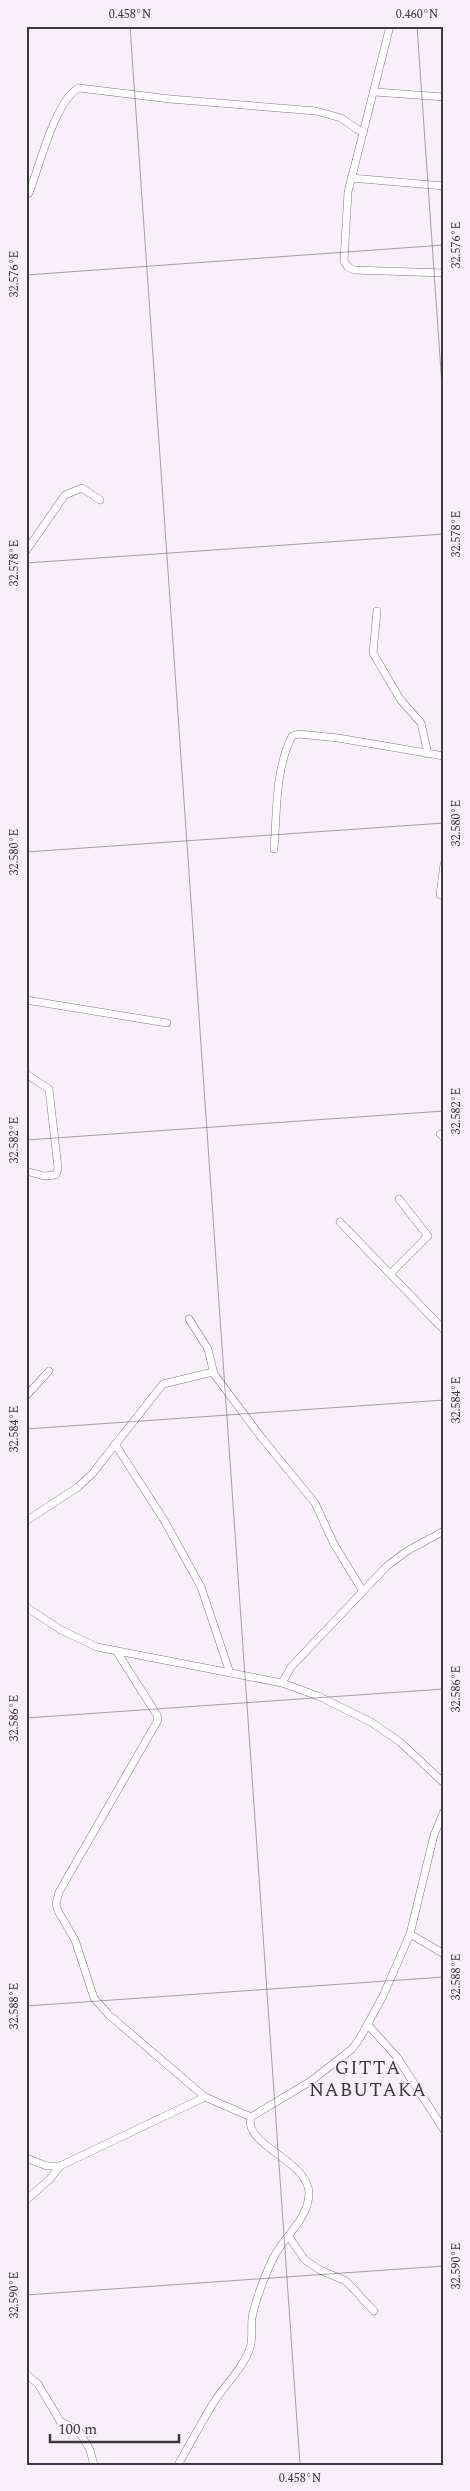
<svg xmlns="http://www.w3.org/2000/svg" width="470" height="2491" viewBox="0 0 470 2491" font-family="Spectral,serif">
<rect width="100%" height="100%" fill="#f8f0f9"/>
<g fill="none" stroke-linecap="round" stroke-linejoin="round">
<defs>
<g id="minor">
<polyline points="390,26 348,192 344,261 348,267 354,270 444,273"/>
<polyline points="375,92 444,97"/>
<polyline points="351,178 444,186"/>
<path d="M29 193C39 168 55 100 79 88L170 99 316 111 341 118 363 133"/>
<polyline points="26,551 65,495 82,488 100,500"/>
<polyline points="377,611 373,653 400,699 421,723 428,754"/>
<path d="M274 849C277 812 275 770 292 736L299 734 338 738 444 756"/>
<polyline points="440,895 444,864"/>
<polyline points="26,1000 167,1023"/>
<polyline points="26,1074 49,1089 58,1168 56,1175 44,1176 26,1171"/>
<polyline points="440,1134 444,1138"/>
<polyline points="340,1222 444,1330"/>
<polyline points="390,1274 428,1236 399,1199"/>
<polyline points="189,1319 208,1349 214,1374 261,1437 315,1503 334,1544 362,1590"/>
<polyline points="26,1396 49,1371"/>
<polyline points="115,1444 164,1520 201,1587 230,1673"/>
<polyline points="26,1521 78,1487 92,1474 163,1384 213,1372"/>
<polyline points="26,1607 61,1630 97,1647 282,1683 318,1696 371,1722 400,1742 444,1783"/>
<polyline points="117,1652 157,1715 158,1720 59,1892 56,1904 58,1911 75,1940 94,1998 109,2015 205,2097 251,2117"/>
<polyline points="282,1683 291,1667 387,1566 407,1551 444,1531"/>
<polyline points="410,1934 444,1954"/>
<polyline points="368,2025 397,2057 444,2130"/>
<polyline points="26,2158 47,2166 60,2166 205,2097"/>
<polyline points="26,2200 50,2179 60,2166"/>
<polyline points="289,2237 305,2260 320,2270 346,2281 374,2311"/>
<polyline points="26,2374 38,2384 60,2421 79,2431 90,2450 94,2465"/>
<path d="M178 2465C190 2444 201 2423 214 2402 225 2385 243 2368 250 2348 253 2339 251 2328 252 2318 255 2301 266 2272 274 2257 284 2236 308 2220 309 2194 310 2161 242 2145 251 2117L311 2081 352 2049 360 2038 383 1996 410 1934 434 1835 444 1811"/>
</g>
</defs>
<use href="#minor" stroke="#7f7980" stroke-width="8"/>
<use href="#minor" stroke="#fff" stroke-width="7"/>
</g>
<path fill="none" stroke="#3c393d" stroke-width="1" stroke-opacity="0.45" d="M130 26 300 2465M417 26 444 415M26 275 444 245M26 563 444 534M26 852 444 823M26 1140 444 1111M26 1429 444 1400M26 1718 444 1689M26 2006 444 1977M26 2295 444 2266"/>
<g text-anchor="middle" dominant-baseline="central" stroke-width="4" stroke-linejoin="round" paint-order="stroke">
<g font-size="19" letter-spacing="1" fill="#3c393d" stroke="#f8f0f9">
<text x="368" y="2068">GITTA<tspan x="368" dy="22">NABUTAKA</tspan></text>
</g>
</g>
<rect width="470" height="2491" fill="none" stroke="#f8f0f9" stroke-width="55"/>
<path d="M50 2434v8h129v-8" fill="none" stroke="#3c393d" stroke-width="2.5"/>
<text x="58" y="2434" font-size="15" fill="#3c393d" stroke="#f8f0f9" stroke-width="4" paint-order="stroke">100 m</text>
<rect x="28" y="28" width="414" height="2436" fill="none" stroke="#3c393d" stroke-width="2"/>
<g font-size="12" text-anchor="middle" fill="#3c393d">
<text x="130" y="18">0.458°N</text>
<text x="417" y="18">0.460°N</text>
<text transform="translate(456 245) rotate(-90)" y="4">32.576°E</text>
<text transform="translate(14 274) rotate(-90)" y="4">32.576°E</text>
<text transform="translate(456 534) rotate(-90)" y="4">32.578°E</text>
<text transform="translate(14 563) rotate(-90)" y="4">32.578°E</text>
<text transform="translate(456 823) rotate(-90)" y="4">32.580°E</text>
<text transform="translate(14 852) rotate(-90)" y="4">32.580°E</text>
<text transform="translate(456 1111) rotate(-90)" y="4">32.582°E</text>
<text transform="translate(14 1140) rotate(-90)" y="4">32.582°E</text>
<text transform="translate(456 1400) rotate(-90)" y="4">32.584°E</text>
<text transform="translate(14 1429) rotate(-90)" y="4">32.584°E</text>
<text transform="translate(456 1689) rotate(-90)" y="4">32.586°E</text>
<text transform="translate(14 1718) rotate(-90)" y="4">32.586°E</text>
<text transform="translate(456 1977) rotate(-90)" y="4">32.588°E</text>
<text transform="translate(14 2006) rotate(-90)" y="4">32.588°E</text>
<text transform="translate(456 2266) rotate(-90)" y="4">32.590°E</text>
<text transform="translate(14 2295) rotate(-90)" y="4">32.590°E</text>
<text x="300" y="2482">0.458°N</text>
</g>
</svg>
